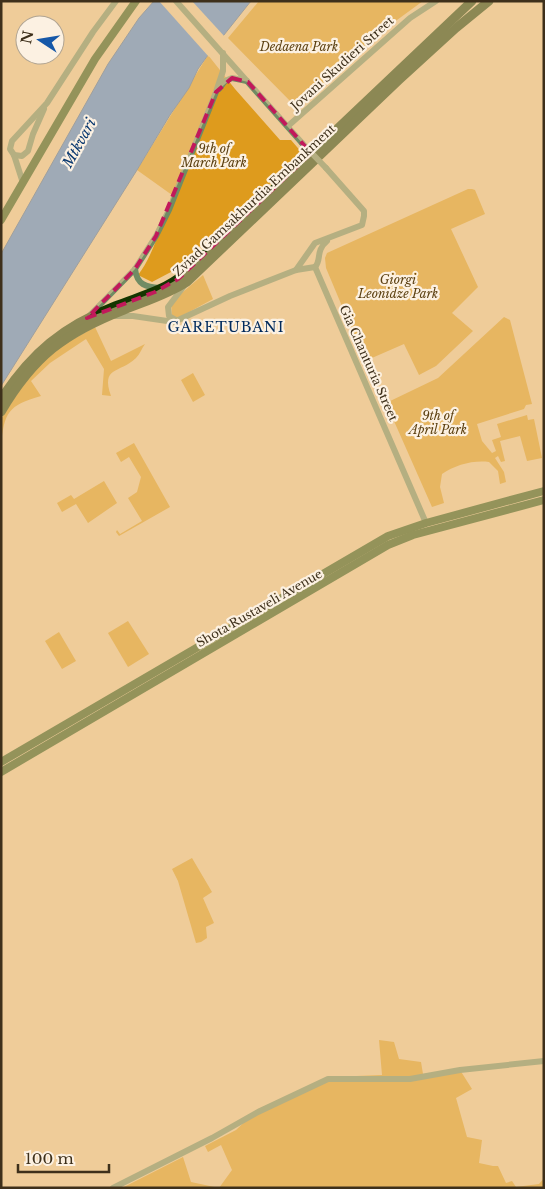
<svg xmlns="http://www.w3.org/2000/svg" width="545" height="1189" viewBox="0 0 545 1189" font-family="'Libre Baskerville',serif">
<rect width="100%" height="100%" fill="#efcc99"/>
<g fill="#de9b1d">
<polygon points="259,1 423,1 397,20 297,108 228,38"/>
<path d="M208 55 235 89 280 140H291L303 154 171 272 152 282 138 275C154 255 163 219 172 195L137 170Z"/>
<polygon points="468,189 472,189 475,190 485,214 451,229 478,287 452,313 473,331 436,366 419,375 404,344 365,361 326,268 325,258 327,253"/>
<polygon points="203,275 213,299 178,318 172,316 171,302"/>
<path d="M504 317 510 320 532 404 526 405 524 409 477 424 482 441 492 453 496 451 492 440 501 437 497 424 527 415 528 420 534 419 542 458 527 461 520 436 500 441 505 461 501 462 498 456 495 458 504 472 506 482 500 484 498 471 489 462C473 460 455 465 442 474L440 487 444 503 432 507 386 403 438 378Z"/>
<path d="M95 327 111 361 145 344C142 348 140 354 136 358 119 374 101 366 111 396L102 395 104 369 86 339 50 363 31 381 41 396C8 405 4 413 1 446V419L27 379 54 350Z"/>
<polygon points="193,373 205,395 193,402 181,380"/>
<polygon points="134,443 170,507 119,536 116,532 117,530 120,534 142,521 128,498 137,492 141,477 129,457 121,462 116,453"/>
<polygon points="104,481 117,503 88,523 76,504 62,512 57,503 71,495 74,499"/>
<polygon points="128,621 149,654 128,667 108,633"/>
<polygon points="59,632 76,661 62,669 45,641"/>
<polygon points="192,858 212,892 203,898 214,923 206,927 207,938 201,942 196,943 178,881 172,869"/>
<polygon points="379,1040 394,1042 399,1059 421,1062 423,1074 460,1070 472,1089 456,1098 467,1137 482,1140 479,1163 493,1166 498,1166 506,1183 512,1181 516,1187 539,1184 544,1178 544,1188 122,1188 183,1157 191,1182 219,1188 232,1170 221,1145 208,1152 205,1146 236,1130 258,1109 331,1077 382,1075"/>
</g>
<polygon fill="#3f82da" stroke="#3f69a1" points="154,1 251,1 208,55 198,69 189,88 170,115 137,170 1,386 1,254 108,64 139,18"/>
<polygon fill="#efcc99" points="159,1 192,1 225,37 209,57"/>
<g fill="none" stroke-linecap="round" stroke-linejoin="round">
<g stroke="#708c64" stroke-width="6">
<polyline points="176,1 302,143"/>
<polyline points="219,89 225,81 232,78 247,81"/>
<polyline points="288,126 410,18 436,1"/>
<polyline points="14,155 22,156 28,151 33,134 44,109"/>
<polyline points="23,183 14,155 10,149 12,141 47,103 93,32 116,1"/>
<polyline points="315,267 426,523"/>
<path d="M315 267C322 260 315 251 327 241"/>
<path d="M135 269C137 285 146 287 160 288"/>
<polyline points="296,270 315,243 362,225 364,216 364,211 326,168"/>
<polyline points="90,315 135,269 156,236 169,210 216,92 223,71 223,53"/>
<polyline points="115,316 133,316 174,322 230,296 296,270 315,267"/>
<polyline points="176,320 169,316 168,307 184,286"/>
<polyline points="113,1188 212,1138 258,1112 328,1079 410,1079 460,1070 544,1061"/>
</g>
<g stroke="#274e0e" stroke-width="8">
<polyline points="1,220 95,59 136,1"/>
<polyline points="1,762 388,536 426,523 544,491"/>
<polyline points="1,772 388,545 413,535 544,500"/>
</g>
<g stroke="#143600" stroke-width="9">
<path d="M1 399C31 353 63 326 115 306 140 296 163 291 184 274L472 1"/>
<path d="M1 412C34 356 65 333 124 310 146 301 167 295 187 282L399 80 456 28 489 1"/>
</g>
<polyline stroke="#708c64" stroke-width="6" points="302,143 326,168"/>
</g>
<path d="M0 0H545V1189H0ZM232 78 248 82 311 153 178 279 155 292 87 318 135 269 156 236 216 92Z" fill="#efcc99" fill-opacity=".55" fill-rule="evenodd"/>
<path fill="none" stroke="#c2185b" stroke-width="4" stroke-dasharray="10 6" stroke-linejoin="round" d="M232 78 248 82 311 153 178 279 155 292 87 318 135 269 156 236 216 92Z"/>
<g text-anchor="middle" dominant-baseline="central" stroke-width="4.5" stroke-linejoin="round" paint-order="stroke">
<g font-size="12" font-style="italic" fill="#5c4011" stroke="#fcf1e2">
<text x="299" y="46">Dedaena Park</text>
<text x="214" y="148">9th of<tspan x="214" dy="14">March Park</tspan></text>
<text x="398" y="279">Giorgi<tspan x="398" dy="14">Leonidze Park</tspan></text>
<text x="438" y="415">9th of<tspan x="438" dy="14">April Park</tspan></text>
</g>
<g font-size="12" fill="#3e301b" stroke="#fcf1e2">
<text transform="translate(342 63) rotate(-42)">Jovani Skudieri Street</text>
<text transform="translate(254 200) rotate(-43)">Zviad Gamsakhurdia Embankment</text>
<text transform="translate(369 363) rotate(66)">Gia Chanturia Street</text>
<text transform="translate(259 608) rotate(-30)">Shota Rustaveli Avenue</text>
</g>
<g font-size="14" font-style="italic" fill="#08376f" stroke="#fcf1e2">
<text transform="translate(79 143) rotate(-61)">Mtkvari</text>
</g>
<g font-size="14" letter-spacing="1" fill="#012a5c" stroke="#fcf1e2">
<text x="226" y="327">GARETUBANI</text>
</g>
</g>
<rect width="545" height="1189" fill="none" stroke="#3e301b" stroke-width="5"/>
<g transform="translate(40 40) rotate(282)"><circle r="24" fill="#fcf1e2" stroke="#b0a492"/>
<path d="M0-4L9 19L0 12L-9 19Z" fill="#1658a8"/>
<text y="-8" font-size="14" font-weight="bold" text-anchor="middle" fill="#3e301b">N</text>
</g>
<path d="M18 1164v8h91v-8" fill="none" stroke="#3e301b" stroke-width="2.5"/>
<text x="25" y="1164" font-size="15" fill="#3e301b" stroke="#fcf1e2" stroke-width="4" paint-order="stroke">100 m</text>
</svg>
